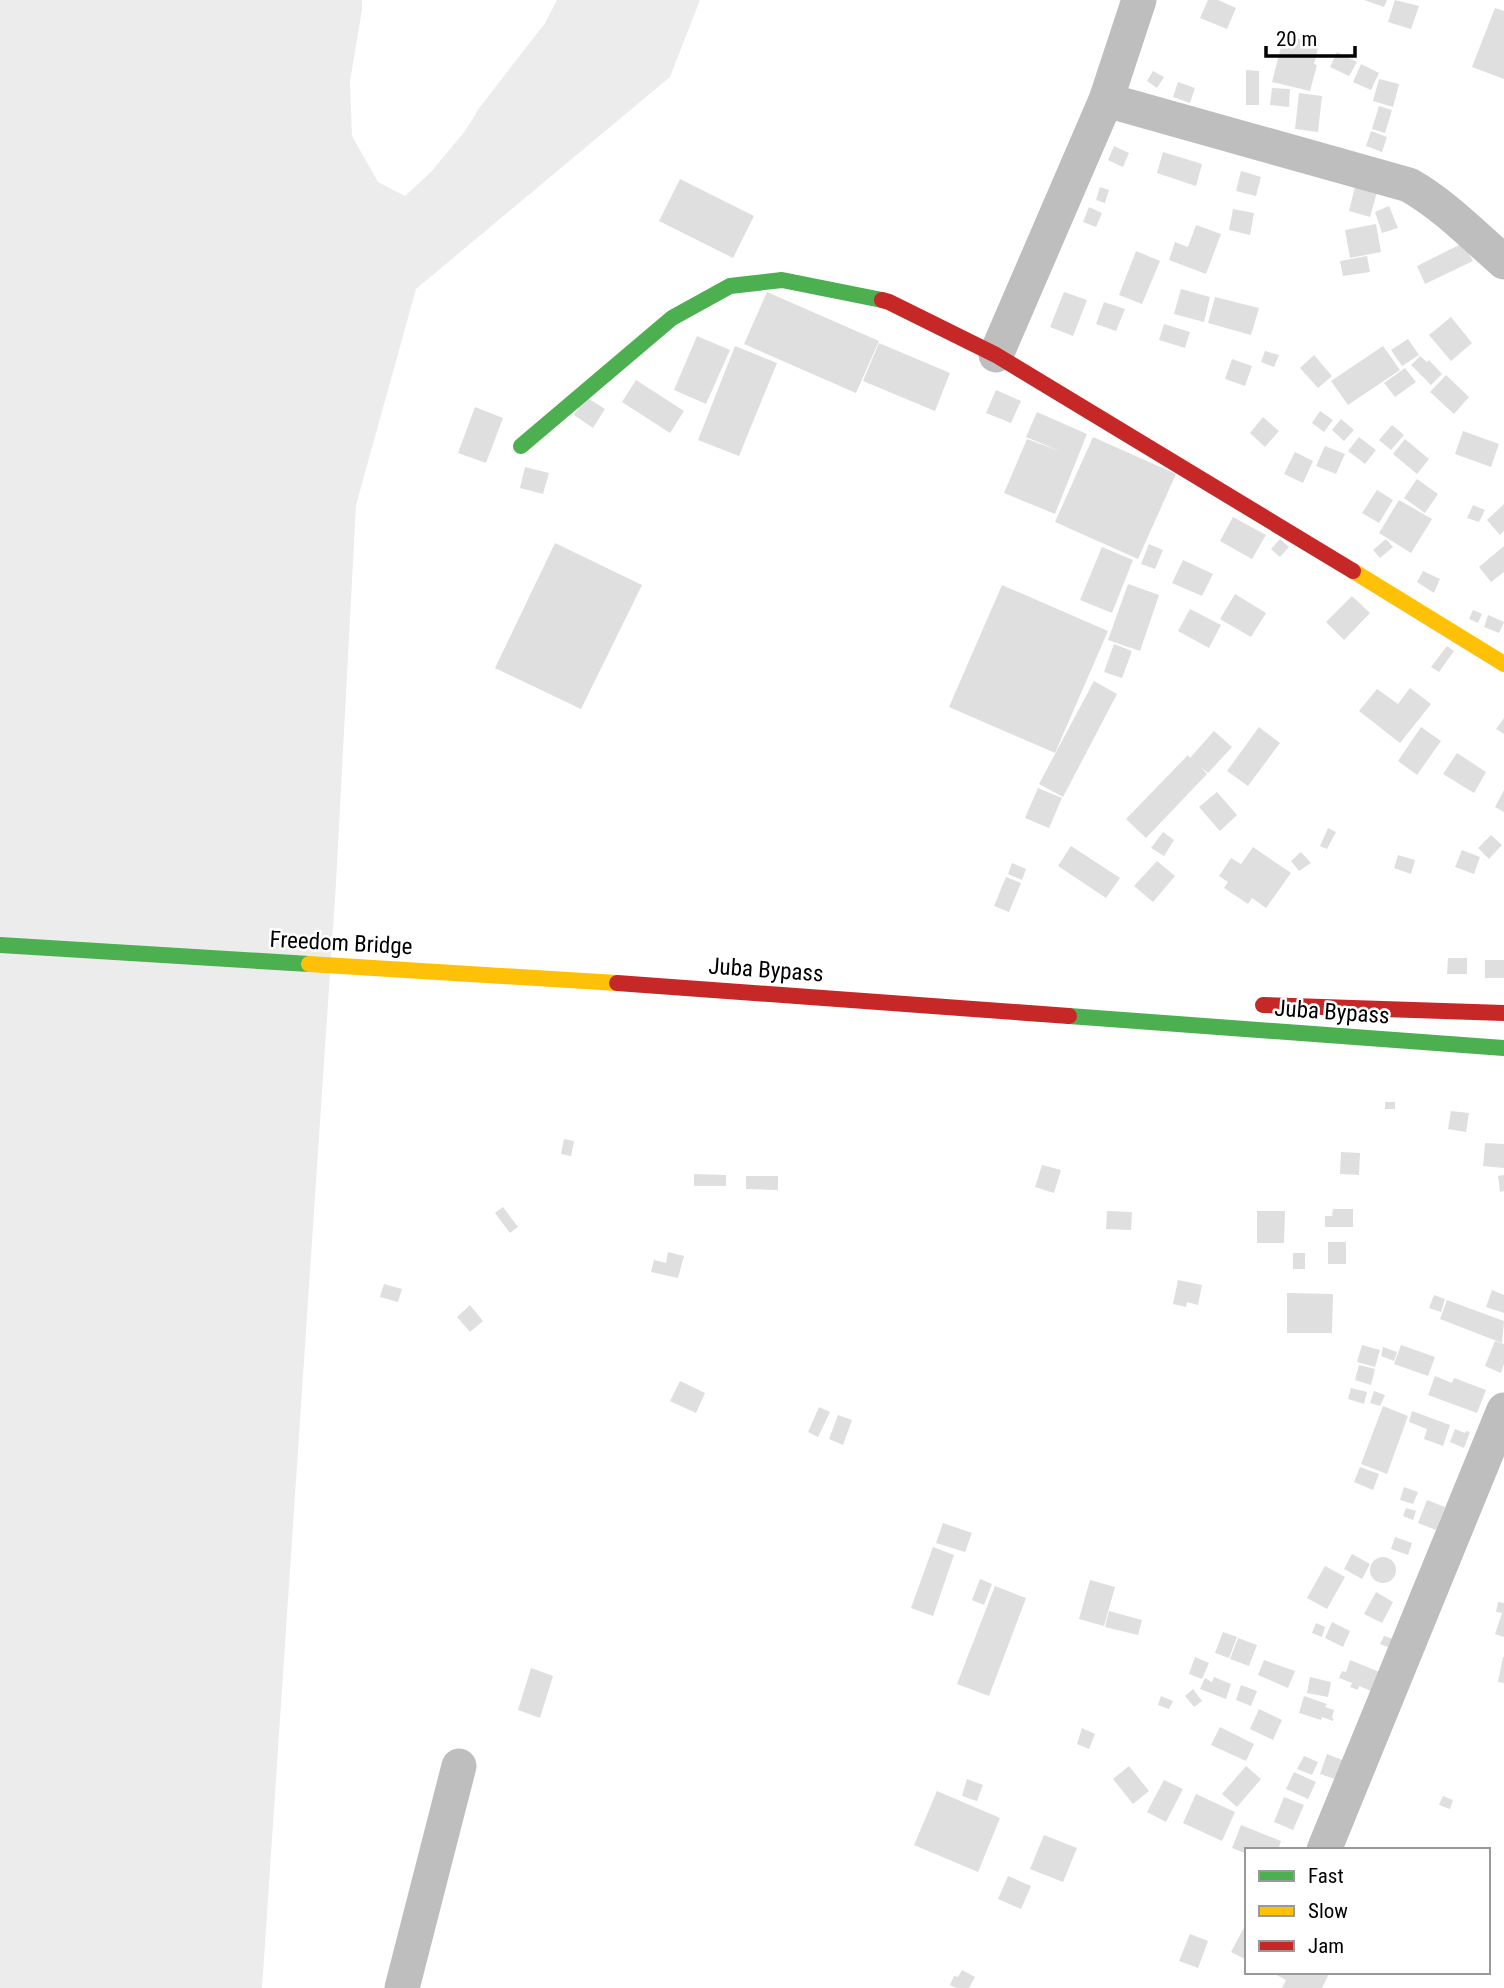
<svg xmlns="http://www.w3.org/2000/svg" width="1504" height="1988" viewBox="0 0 1504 1988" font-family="'Roboto Condensed',sans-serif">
<rect width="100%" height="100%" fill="#fff"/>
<polygon fill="#ececec" points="0,0 362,0 362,10 350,81 352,136 378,182 405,196 431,172 465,131 480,107 545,23 557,0 700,0 670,77 416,289 356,505 336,883 262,1988 0,1988"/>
<g fill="#dfdfdf">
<polygon points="1208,0 1218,0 1236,8 1227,29 1200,18"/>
<polygon points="1364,0 1387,0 1384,7"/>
<polygon points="1395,0 1419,6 1411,29 1388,22"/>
<polygon points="1495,8 1504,11 1504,79 1472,67"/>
<polygon points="1284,35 1319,44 1314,64 1317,65 1310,91 1272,82"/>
<polygon points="1337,52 1357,62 1349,76 1330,67"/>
<polygon points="1361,64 1379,73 1371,90 1353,82"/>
<polygon points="1246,70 1259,71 1259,105 1246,105"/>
<polygon points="1153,71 1164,77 1157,88 1147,81"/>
<polygon points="1379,79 1399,84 1393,107 1373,101"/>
<polygon points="1178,82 1195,88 1190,103 1173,97"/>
<polygon points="1272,88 1290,89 1289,107 1270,105"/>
<polygon points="1299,93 1322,96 1318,132 1295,129"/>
<polygon points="1379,106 1392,110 1385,133 1372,129"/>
<polygon points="1371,131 1387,137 1382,152 1366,146"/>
<polygon points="1114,146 1129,153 1123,167 1108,160"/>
<polygon points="1163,152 1202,164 1196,186 1157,173"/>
<polygon points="1241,171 1261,177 1256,196 1236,191"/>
<polygon points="680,179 754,216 733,258 659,221"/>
<polygon points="1100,187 1109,190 1105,203 1096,200"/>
<polygon points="1355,187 1377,192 1370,217 1349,211"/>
<polygon points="1389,206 1398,228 1382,233 1375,212"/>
<polygon points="1089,207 1102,213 1096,227 1083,222"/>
<polygon points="1233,209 1254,213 1250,235 1229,230"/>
<polygon points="1376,224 1381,252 1350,258 1345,230"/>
<polygon points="1196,225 1221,234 1206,274 1169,260 1175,242 1188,247"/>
<polygon points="1463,243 1473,261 1425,284 1417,266"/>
<polygon points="1136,251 1160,261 1142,304 1119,295"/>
<polygon points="1367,256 1370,272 1343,276 1340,261"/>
<polygon points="1181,289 1210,297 1204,322 1174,314"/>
<polygon points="767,292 879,341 856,393 744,344"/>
<polygon points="1064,292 1087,300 1073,336 1050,327"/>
<polygon points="1215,297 1259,308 1251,335 1208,323"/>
<polygon points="1104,302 1125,309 1116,331 1096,324"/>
<polygon points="1451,317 1472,343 1451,361 1429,335"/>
<polygon points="1164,324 1190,332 1185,348 1159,340"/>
<polygon points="697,336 730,350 706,404 674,390"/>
<polygon points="1408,339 1419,355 1402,366 1391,350"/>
<polygon points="879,343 950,373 935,411 863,381"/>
<polygon points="735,346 777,363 739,456 698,440"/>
<polygon points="1383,346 1400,370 1348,405 1331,381"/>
<polygon points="1265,351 1279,355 1274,367 1261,362"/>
<polygon points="1314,355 1332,376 1318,388 1300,368"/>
<polygon points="1420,356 1427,362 1429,360 1442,374 1431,385 1411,365"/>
<polygon points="1232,359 1252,366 1245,386 1225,379"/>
<polygon points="1405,368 1416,382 1395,397 1384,383"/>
<polygon points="1446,375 1469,397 1454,414 1430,392"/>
<polygon points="636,380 684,411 670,433 622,402"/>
<polygon points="996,390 1021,401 1011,423 986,413"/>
<polygon points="586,397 605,409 593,428 574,415"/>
<polygon points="475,407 503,418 486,463 458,453"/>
<polygon points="1320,411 1333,420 1324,432 1312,423"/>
<polygon points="1037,412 1087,434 1055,514 1004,493 1027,439 1062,452 1026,437"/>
<polygon points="1263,417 1279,431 1265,447 1250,433"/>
<polygon points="1341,419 1354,430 1344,441 1332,430"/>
<polygon points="1392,425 1404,435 1391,450 1379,440"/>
<polygon points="1463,431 1499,444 1491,467 1455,454"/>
<polygon points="1093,437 1176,474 1138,559 1055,522"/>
<polygon points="1359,437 1376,450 1365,464 1348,451"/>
<polygon points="1405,439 1429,459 1417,474 1393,454"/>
<polygon points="1325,446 1345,454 1336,474 1316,466"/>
<polygon points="1295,452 1313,461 1303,483 1284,474"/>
<polygon points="525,467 549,473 543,494 520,488"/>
<polygon points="1417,479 1438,494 1425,513 1404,498"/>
<polygon points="1377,490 1393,500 1379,523 1362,513"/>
<polygon points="1399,500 1432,519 1411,553 1379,533"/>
<polygon points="1504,504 1504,531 1500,535 1487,520"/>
<polygon points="1473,505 1485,510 1479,522 1467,518"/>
<polygon points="1233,517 1266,535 1252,559 1220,541"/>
<polygon points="1280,539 1289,547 1280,557 1271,549"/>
<polygon points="1386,539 1393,547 1380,558 1373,550"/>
<polygon points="555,543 642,585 581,709 495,668"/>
<polygon points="1149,544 1163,550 1155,569 1141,564"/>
<polygon points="1504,546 1504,572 1491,582 1479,567"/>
<polygon points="1102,547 1133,560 1112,613 1080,600"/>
<polygon points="1183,560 1213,574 1202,596 1172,583"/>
<polygon points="1423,571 1440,579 1434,593 1417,582"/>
<polygon points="1128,584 1159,595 1140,651 1108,640"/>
<polygon points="1002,585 1108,631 1055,753 949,707"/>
<polygon points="1235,594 1266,613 1251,637 1220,619"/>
<polygon points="1352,596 1370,613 1344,640 1326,622"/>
<polygon points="1190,609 1221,625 1209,648 1178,631"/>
<polygon points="1473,610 1482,614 1478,623 1469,619"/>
<polygon points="1488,615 1504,622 1499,633 1484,627"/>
<polygon points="1114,644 1132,651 1122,678 1104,672"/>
<polygon points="1447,646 1454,651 1439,672 1431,667"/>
<polygon points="1094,681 1117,694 1063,797 1039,784"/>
<polygon points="1410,688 1431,704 1400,743 1359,711 1377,689 1398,704"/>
<polygon points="1504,718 1504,734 1496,729"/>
<polygon points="1259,727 1280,743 1248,786 1227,771"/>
<polygon points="1421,727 1441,741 1417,775 1398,761"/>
<polygon points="1214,731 1232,747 1208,773 1201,767 1207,774 1146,838 1126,819 1188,755 1190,758"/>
<polygon points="1457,753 1486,772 1474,793 1443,774"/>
<polygon points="1038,788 1062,798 1049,828 1025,818"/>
<polygon points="1504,790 1504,812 1495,807"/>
<polygon points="1217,792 1237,815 1220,831 1199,807"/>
<polygon points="1328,828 1336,832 1327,849 1320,846"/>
<polygon points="1163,832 1174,840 1164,856 1151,848"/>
<polygon points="1491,835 1502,845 1489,859 1478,848"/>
<polygon points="1071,846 1120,878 1106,898 1058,866"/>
<polygon points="1253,847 1291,873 1266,908 1252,898 1248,904 1224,888 1228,882 1219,876 1231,858 1241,864"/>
<polygon points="1462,850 1480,857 1474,874 1455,867"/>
<polygon points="1301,852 1311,863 1299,871 1291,861"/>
<polygon points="1398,855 1415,860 1411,874 1394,868"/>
<polygon points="1157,861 1175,876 1153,902 1134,886"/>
<polygon points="1012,863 1026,869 1022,880 1008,874"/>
<polygon points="1006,877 1021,883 1009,912 994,906"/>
<polygon points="1448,958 1467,958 1467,974 1447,974"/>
<rect x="1485" y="960" width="19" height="18"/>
<rect x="1385" y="1102" width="10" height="7"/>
<polygon points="1451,1111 1469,1113 1466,1132 1448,1129"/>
<polygon points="564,1139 574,1141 571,1156 561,1154"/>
<polygon points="1485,1143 1504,1144 1504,1168 1483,1166"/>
<polygon points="1341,1152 1360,1153 1359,1175 1340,1174"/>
<polygon points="1042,1165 1061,1170 1054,1193 1035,1187"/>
<polygon points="694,1174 726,1175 726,1186 694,1186"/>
<polygon points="1504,1175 1504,1191 1500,1192 1498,1176"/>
<polygon points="746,1176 778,1176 778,1190 746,1189"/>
<polygon points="503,1207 518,1227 510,1233 495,1213"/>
<polygon points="1333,1209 1353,1209 1353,1227 1325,1227 1325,1216 1332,1216"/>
<polygon points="1107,1211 1132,1212 1131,1230 1106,1229"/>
<polygon points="1257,1211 1285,1211 1284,1243 1257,1243"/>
<rect x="1328" y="1242" width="18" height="22"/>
<polygon points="668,1252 684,1256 678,1278 651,1272 654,1260 666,1263"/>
<rect x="1293" y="1253" width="12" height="16"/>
<polygon points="1178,1280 1202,1285 1198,1305 1187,1302 1186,1307 1173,1304"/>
<polygon points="384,1284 402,1289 398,1302 380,1297"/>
<polygon points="1492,1290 1504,1295 1504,1313 1486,1307"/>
<polygon points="1287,1293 1333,1294 1332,1333 1287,1333"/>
<polygon points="1434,1295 1445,1299 1441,1312 1429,1308"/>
<polygon points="1447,1300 1504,1321 1502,1343 1440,1319"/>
<polygon points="470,1305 483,1321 470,1332 457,1317"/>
<polygon points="1495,1341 1504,1344 1504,1364 1501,1373 1485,1366"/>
<polygon points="1362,1345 1380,1350 1375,1367 1357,1362"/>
<polygon points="1401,1345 1435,1357 1428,1376 1394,1364"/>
<polygon points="1383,1347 1397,1352 1394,1361 1381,1356"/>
<polygon points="1359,1365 1375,1369 1371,1385 1355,1380"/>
<polygon points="1435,1376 1452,1383 1454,1378 1486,1390 1477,1413 1428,1395"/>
<polygon points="680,1381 705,1393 696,1413 670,1401"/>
<polygon points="1351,1388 1367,1392 1364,1404 1348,1399"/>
<polygon points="1374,1391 1385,1395 1380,1406 1370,1403"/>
<polygon points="1383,1406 1408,1416 1387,1474 1361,1464"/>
<polygon points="819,1407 830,1412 818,1437 808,1432"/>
<polygon points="1412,1411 1450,1425 1443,1446 1424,1439 1427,1429 1409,1422"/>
<polygon points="838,1415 852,1420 843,1445 829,1439"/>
<polygon points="1455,1429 1465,1433 1466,1431 1470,1432 1464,1448 1450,1442"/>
<polygon points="1360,1467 1379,1474 1373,1490 1354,1482"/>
<polygon points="1404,1487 1418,1492 1413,1504 1400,1500"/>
<polygon points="1427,1500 1445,1507 1436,1530 1418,1523"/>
<polygon points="1406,1508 1416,1511 1413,1520 1403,1516"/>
<polygon points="943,1523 972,1533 965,1552 936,1543"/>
<polygon points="1395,1537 1412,1543 1408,1555 1391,1549"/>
<polygon points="933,1547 954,1555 933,1616 911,1608"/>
<polygon points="1352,1554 1370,1564 1362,1579 1344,1569"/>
<circle cx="1383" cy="1570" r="13"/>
<polygon points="1325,1566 1345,1577 1327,1609 1307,1598"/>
<polygon points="980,1579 992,1584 984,1605 972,1600"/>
<polygon points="1090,1580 1115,1587 1104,1626 1079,1619"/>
<polygon points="995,1586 1026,1598 989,1696 957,1684"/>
<polygon points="1376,1592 1393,1602 1382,1623 1364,1614"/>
<polygon points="1498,1602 1504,1603 1504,1637 1495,1634 1502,1613 1496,1612"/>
<polygon points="1109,1611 1142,1620 1138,1635 1105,1627"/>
<polygon points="1332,1622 1350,1631 1343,1647 1325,1638"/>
<polygon points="1316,1623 1325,1627 1322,1637 1312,1633"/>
<polygon points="1223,1632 1237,1637 1229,1658 1215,1653"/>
<polygon points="1384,1636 1396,1640 1392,1649 1380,1644"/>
<polygon points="1238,1638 1257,1645 1249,1666 1230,1659"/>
<polygon points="1195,1657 1209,1663 1202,1679 1189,1674"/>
<polygon points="1503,1657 1504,1657 1504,1683 1498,1682"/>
<polygon points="1264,1660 1295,1671 1288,1688 1258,1675"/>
<polygon points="1350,1660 1387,1675 1379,1694 1359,1686 1358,1690 1350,1687 1352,1683 1339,1678 1342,1671 1346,1672"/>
<polygon points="531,1668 553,1676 540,1718 518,1710"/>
<polygon points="1214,1677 1231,1684 1226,1699 1200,1689 1205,1678 1212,1682"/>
<polygon points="1310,1677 1331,1682 1328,1697 1307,1693"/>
<polygon points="1241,1685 1257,1691 1251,1706 1236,1700"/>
<polygon points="1193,1689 1202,1701 1194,1707 1185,1696"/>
<polygon points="1161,1696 1173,1701 1169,1709 1158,1705"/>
<polygon points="1304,1696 1327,1704 1325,1707 1334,1710 1332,1718 1334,1719 1333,1721 1322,1717 1321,1720 1299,1713"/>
<polygon points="1259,1709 1282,1720 1273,1740 1250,1729"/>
<polygon points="1220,1727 1254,1744 1246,1761 1211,1745"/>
<polygon points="1082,1728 1095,1734 1089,1749 1077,1744"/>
<polygon points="1327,1754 1345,1761 1338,1780 1320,1774"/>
<polygon points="1304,1756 1318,1762 1312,1775 1297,1769"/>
<polygon points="1129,1766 1149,1791 1133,1804 1113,1779"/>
<polygon points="1246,1766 1261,1779 1237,1807 1222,1794"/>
<polygon points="1294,1772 1316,1782 1308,1799 1286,1789"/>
<polygon points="967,1779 983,1785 977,1801 962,1796"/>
<polygon points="1164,1780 1183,1789 1166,1822 1147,1812"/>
<polygon points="937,1791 1000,1818 978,1872 914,1845"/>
<polygon points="1196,1794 1235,1812 1222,1841 1183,1823"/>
<polygon points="1443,1796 1453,1800 1450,1809 1439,1805"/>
<polygon points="1284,1797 1304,1805 1293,1830 1274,1822"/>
<polygon points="1241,1825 1281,1841 1278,1850 1247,1850 1247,1854 1232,1848"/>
<polygon points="1044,1835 1077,1848 1063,1882 1030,1869"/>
<polygon points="1008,1876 1031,1886 1021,1909 998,1899"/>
<polygon points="1247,1922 1247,1960 1231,1952"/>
<polygon points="1190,1934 1208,1941 1198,1968 1179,1961"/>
<polygon points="962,1970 975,1977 969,1988 956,1988 950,1985 954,1976 958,1977"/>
<polygon points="1271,1972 1330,1972 1322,1988 1282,1988 1286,1980"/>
</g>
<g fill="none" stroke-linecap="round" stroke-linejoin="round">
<g stroke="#bebebe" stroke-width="35">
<path d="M1106 100 1409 185C1444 205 1473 235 1504 262"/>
<polyline points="996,355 1106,100 1139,0"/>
<polyline points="1324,1850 1504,1410"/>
<polyline points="402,1988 459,1766"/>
</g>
<g stroke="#4caf50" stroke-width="16">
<polyline points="521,446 672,318 730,286 782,280 882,300"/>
<polyline points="0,945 309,964"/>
<polyline points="1069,1016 1504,1048"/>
</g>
<g stroke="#ffc107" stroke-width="16">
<polyline points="1353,571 1504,664"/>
<polyline points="309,964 617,983"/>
</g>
<g stroke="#c62828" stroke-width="16">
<polyline points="882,300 889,302 996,355 1353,571"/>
<polyline points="617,983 1069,1016"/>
<polyline points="1263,1005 1504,1013"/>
</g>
</g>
<g text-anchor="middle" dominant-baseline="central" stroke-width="5" stroke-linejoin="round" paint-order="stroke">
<g font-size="23" fill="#000" stroke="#fff">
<text transform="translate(341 943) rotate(3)">Freedom Bridge</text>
<text transform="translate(766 970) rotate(4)">Juba Bypass</text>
<text transform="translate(1332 1012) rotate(4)">Juba Bypass</text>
</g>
</g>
<rect x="1245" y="1848" width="245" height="126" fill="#ffffff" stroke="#999999" stroke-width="2"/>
<rect x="1259" y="1871" width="35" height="10" fill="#4caf50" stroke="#999999" stroke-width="2"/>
<text x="1308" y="1883" font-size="21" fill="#000000">Fast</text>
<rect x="1259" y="1906" width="35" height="10" fill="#ffc107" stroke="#999999" stroke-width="2"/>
<text x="1308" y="1918" font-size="21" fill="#000000">Slow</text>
<rect x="1259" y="1941" width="35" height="10" fill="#c62828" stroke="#999999" stroke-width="2"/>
<text x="1308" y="1953" font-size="21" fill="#000000">Jam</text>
<path d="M1266 46v10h89v-10" fill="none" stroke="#000000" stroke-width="3.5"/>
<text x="1276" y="46" font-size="21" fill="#000000" stroke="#ffffff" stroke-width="5" paint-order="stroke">20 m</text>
</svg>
